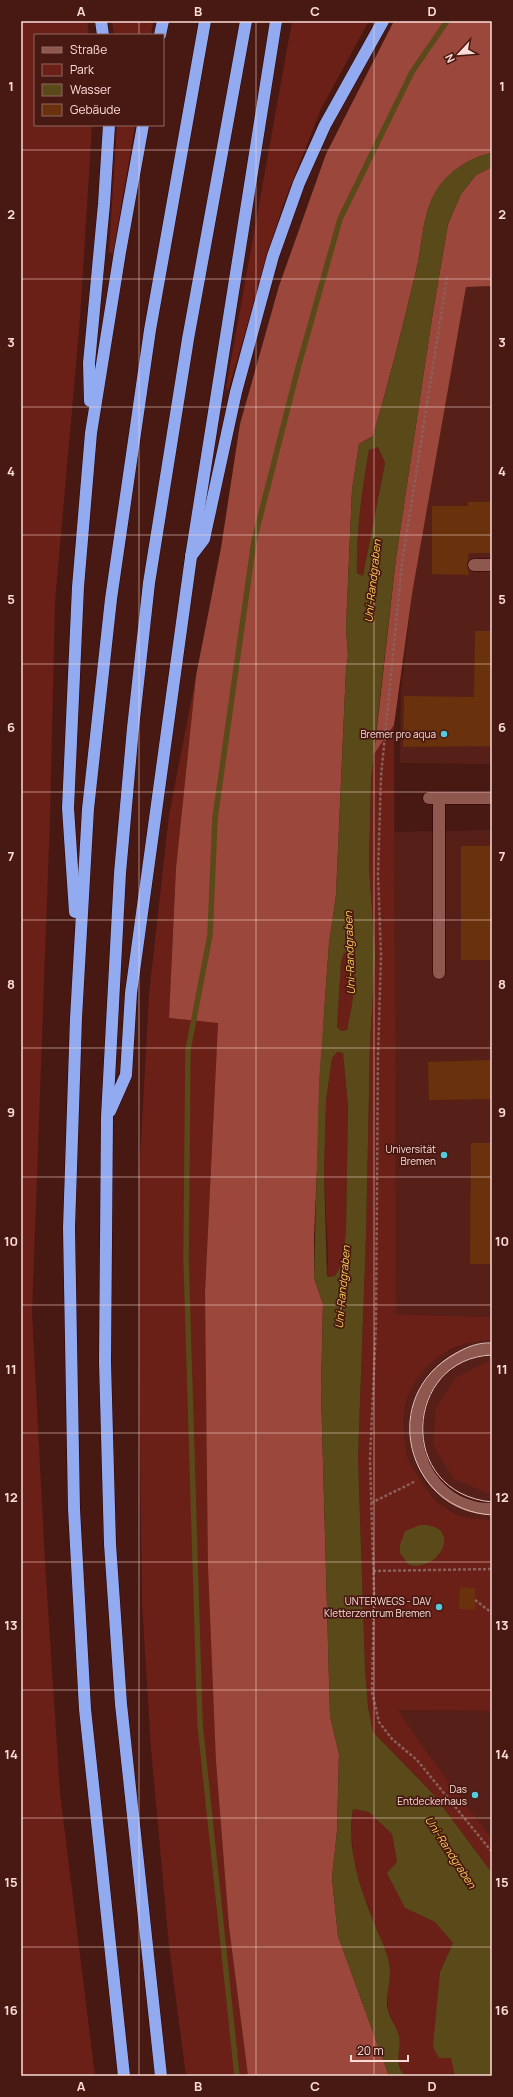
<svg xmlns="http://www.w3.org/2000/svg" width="513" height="2097" viewBox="0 0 513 2097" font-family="Manrope,sans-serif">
<rect width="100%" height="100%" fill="#481913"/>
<g fill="#562019">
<polygon points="492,286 492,764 400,763 401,691 412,594 466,287"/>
<polygon points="492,830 492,1317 396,1314 394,832"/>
<polygon points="474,1340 492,1340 492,1362 486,1362 486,1493 492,1493 492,1520 468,1518 445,1508 426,1490 408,1457 402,1423 411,1387 423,1369 441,1355"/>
<polygon points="398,1710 492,1711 492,1839 426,1751"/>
</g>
<g fill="#6a1f17">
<polygon points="21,21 87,21 89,35 35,35 35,125 92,125 80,319 55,602 50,818 32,1312 45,1562 60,1793 95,2076 21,2076"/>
<polygon points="112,21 153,21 151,35 114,35"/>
<polygon points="292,21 369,21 321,109 282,208 228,391 226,388"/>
<polygon points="117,125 135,125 113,254 109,252"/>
<path d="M378 447 385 463 363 576 357 573C356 531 362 491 369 450Z"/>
<polygon points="196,676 176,868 169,1018 218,1023 205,1292 216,1762 229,1927 248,2076 186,2076 169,1946 151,1749 142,1604 139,1360 139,1178 149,994 169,815"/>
<path d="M394 725 396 1314 492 1317V1340C437 1341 396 1384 405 1440 406 1445 406 1452 408 1458 410 1463 414 1468 417 1474 424 1487 433 1500 446 1508 460 1518 476 1519 492 1520V1711L398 1710 426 1751 492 1839V1873L434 1795 373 1732 368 1707 365 1667 358 1458 366 1235 370 1045 375 955 369 866 371 779 374 754Z"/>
<path d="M350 951C359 976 352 1005 347 1030L341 1031 337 1027 341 962 344 952Z"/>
<polygon points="336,1052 343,1053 348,1106 346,1229 343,1262 335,1276 327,1277 328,1259 324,1172 326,1101 332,1058"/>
<polygon points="486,1362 492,1362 492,1493 487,1493 454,1479 433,1445 436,1408 455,1378"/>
<polygon points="353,1809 369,1812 392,1834 405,1908 435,1922 453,1943 440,1972 455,2076 406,2076 402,2072 397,2060 399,2037 388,2010 386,1953 363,1894 354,1863 351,1831"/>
</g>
<g fill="#9b473b">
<path d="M394 21H492V153C473 156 451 170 439 187 422 210 423 243 416 271 403 326 389 381 373 436L359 444 352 490 346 628 348 656 346 669 336 895 329 944 324 1014 314 1237V1278L323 1304 321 1390 330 1716 339 1754 337 1831 332 1878 338 1936 389 2076H248L229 1927 216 1762 208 1566 205 1292 218 1023 169 1018 176 868 196 676 221 548 240 424 279 286 326 154Z"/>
<polygon points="492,167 492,286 466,287 412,594 394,725 374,754 396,558 432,318 448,224 461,194 476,175"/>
</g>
<g fill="#5a4919" fill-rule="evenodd">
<path d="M492 153V167L476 175 461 194 448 224 432 318 396 558 381 688 371 779 369 866 375 955 370 1045 366 1235 358 1458 365 1667 368 1707 373 1732 434 1795 492 1873V2076H455L451 2058H439L433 2047 440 1972 453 1943 435 1922 405 1908 387 1873 397 1862 392 1834 369 1812 353 1809C346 1849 360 1888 375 1925 381 1940 389 1955 390 1971 390 1984 385 1998 388 2011 391 2020 397 2028 399 2036 402 2051 392 2064 406 2076H389L338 1936 332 1878 337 1831 339 1754 330 1716 321 1390 323 1304 314 1278 319 1081 329 944 336 895 346 669 348 656 346 628 352 490 359 444 373 436C389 381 403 326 416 271 423 243 422 210 439 186 451 170 473 156 492 153ZM378 447 385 463 363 576 357 573C356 531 362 491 369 450ZM350 951C359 975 352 1005 347 1030L341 1031 337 1027 341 962 344 953ZM337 1052 343 1053 348 1106 346 1229 343 1262 335 1276 327 1277 324 1172 326 1101 332 1058Z"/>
<path d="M420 1525C463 1523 442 1572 409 1565L400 1553V1545L405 1531Z"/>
</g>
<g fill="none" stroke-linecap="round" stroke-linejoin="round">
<polyline stroke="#5a4919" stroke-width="5.5" points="237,2076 200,1724 186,1258 188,1050 210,935 215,818 254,541 298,368 340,219 412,72 447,21"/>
</g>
<g fill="#69310c">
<polygon points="468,502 492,502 492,553 469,553 467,565 469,575 432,574 432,506 468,506"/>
<polygon points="475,631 492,631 492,746 403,747 404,696 474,697"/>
<rect x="461" y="846" width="31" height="114"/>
<polygon points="492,1060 492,1099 429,1100 428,1062"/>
<polygon points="471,1143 492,1143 492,1264 470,1264"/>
<polygon points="460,1587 475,1588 475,1610 459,1609"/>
</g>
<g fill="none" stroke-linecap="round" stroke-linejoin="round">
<defs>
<g id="minor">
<polyline points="474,565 492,565"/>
<polyline points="429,798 492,798"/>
<polyline points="439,973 439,798"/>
<path d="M492 1349C476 1349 460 1355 447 1365 389 1410 417 1509 492 1509"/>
</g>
<g id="highway">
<polyline points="101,21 103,35"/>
<polyline points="160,35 163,21"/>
<polyline points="90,401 89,363 104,204 109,125"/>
<polyline points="191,556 204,539 236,392 273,256 299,183 325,125 383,21"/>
<polyline points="75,912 68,808 78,587 91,433 120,252 143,125"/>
<polyline points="110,1111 126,1075 131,993 191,557 276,21"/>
<polyline points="124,2076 85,1709 74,1509 69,1228 76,1018 88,809 111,599 150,330 205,21"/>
<polyline points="161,2076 121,1704 110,1544 105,1362 107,1117 120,873 133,728 149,583 188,339 246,21"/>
</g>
</defs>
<use href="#minor" stroke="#2c0100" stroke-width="13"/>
<use href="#highway" stroke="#2c0100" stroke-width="13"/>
<g stroke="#8a605b" stroke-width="2.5" stroke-dasharray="3 2" stroke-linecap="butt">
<polyline points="447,277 402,563 381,776 378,874 381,955 378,1056 376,1326 370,1459 374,1593 372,1692 379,1722 392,1739 417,1760 492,1852"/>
<polyline points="371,1503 416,1481"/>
<polyline points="373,1571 492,1569"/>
<polyline points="475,1600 492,1613"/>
</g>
<use href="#minor" stroke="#8e584f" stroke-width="12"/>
<use href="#highway" stroke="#92aaf0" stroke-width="12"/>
<g stroke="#e6c3be" stroke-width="1">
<path d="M492 1343C479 1342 466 1347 455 1354 378 1396 405 1510 492 1515"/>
<path d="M492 1355C404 1358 395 1493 492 1502"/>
</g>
</g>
<path fill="none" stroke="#fcdbd6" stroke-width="1" stroke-opacity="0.55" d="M139 21V35M256 21V2076M374 21V2076M139 125V2076M21 150H492M21 279H492M21 407H492M21 535H492M21 664H492M21 792H492M21 920H492M21 1048H492M21 1177H492M21 1305H492M21 1433H492M21 1562H492M21 1690H492M21 1818H492M21 1947H492"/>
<g fill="#54cadd" stroke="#481913" stroke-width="1.5">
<circle cx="444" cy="734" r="4"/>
<circle cx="444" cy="1155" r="4"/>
<circle cx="439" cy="1607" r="4"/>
<circle cx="475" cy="1795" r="4"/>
</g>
<g text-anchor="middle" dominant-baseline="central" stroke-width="3.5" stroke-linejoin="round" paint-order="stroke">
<g font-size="10" fill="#fcdbd6" stroke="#481913" text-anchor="end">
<text x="436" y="734">Bremer pro aqua</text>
<text x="436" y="1149">Universität<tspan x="436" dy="12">Bremen</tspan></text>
<text x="431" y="1601">UNTERWEGS - DAV<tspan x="431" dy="12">Kletterzentrum Bremen</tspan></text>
<text x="467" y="1789">Das<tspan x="467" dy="12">Entdeckerhaus</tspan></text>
</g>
<g font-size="11" font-style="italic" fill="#fcd157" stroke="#481913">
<text transform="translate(372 581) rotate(-84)">Uni-Randgraben</text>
<text transform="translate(349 953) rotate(-92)">Uni-Randgraben</text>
<text transform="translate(342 1287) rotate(-85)">Uni-Randgraben</text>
<text transform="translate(451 1852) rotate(57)">Uni-Randgraben</text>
</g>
</g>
<rect width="513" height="2097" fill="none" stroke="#481913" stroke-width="44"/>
<rect x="34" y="34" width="130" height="92" fill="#481913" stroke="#906761"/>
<rect x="42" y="47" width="20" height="6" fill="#8e584f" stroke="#906761"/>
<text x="70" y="54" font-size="12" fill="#fcdbd6">Straße</text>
<rect x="42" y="64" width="20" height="12" fill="#6a1f17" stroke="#906761"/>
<text x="70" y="74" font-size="12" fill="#fcdbd6">Park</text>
<rect x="42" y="84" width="20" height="12" fill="#5a4919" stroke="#906761"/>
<text x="70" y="94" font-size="12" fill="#fcdbd6">Wasser</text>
<rect x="42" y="104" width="20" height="12" fill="#69310c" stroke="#906761"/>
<text x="70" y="114" font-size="12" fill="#fcdbd6">Gebäude</text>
<g transform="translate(459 54) rotate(244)" stroke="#481913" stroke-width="3" paint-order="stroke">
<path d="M0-3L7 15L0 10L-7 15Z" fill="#fcdbd6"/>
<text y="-6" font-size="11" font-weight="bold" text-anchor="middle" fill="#fcdbd6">N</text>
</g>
<path d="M351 2055v6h57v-6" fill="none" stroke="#fcdbd6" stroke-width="2"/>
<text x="357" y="2055" font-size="12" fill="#fcdbd6" stroke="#481913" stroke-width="3" paint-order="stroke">20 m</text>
<rect x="22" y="22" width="469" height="2053" fill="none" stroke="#fcdbd6" stroke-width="1.5"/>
<g font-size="13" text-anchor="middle" font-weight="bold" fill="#fcdbd6">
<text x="81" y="16">A</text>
<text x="198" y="16">B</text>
<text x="315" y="16">C</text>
<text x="432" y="16">D</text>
<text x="11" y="91">1</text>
<text x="502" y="91">1</text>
<text x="11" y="219">2</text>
<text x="502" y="219">2</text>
<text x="11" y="347">3</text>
<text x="502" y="347">3</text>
<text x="11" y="476">4</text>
<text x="502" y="476">4</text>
<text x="11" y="604">5</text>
<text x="502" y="604">5</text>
<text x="11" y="732">6</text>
<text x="502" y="732">6</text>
<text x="11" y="861">7</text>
<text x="502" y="861">7</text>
<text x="11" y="989">8</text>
<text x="502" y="989">8</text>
<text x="11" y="1117">9</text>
<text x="502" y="1117">9</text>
<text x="11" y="1246">10</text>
<text x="502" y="1246">10</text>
<text x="11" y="1374">11</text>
<text x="502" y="1374">11</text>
<text x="11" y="1502">12</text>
<text x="502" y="1502">12</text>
<text x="11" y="1630">13</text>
<text x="502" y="1630">13</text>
<text x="11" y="1759">14</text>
<text x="502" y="1759">14</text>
<text x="11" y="1887">15</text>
<text x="502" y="1887">15</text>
<text x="11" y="2015">16</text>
<text x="502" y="2015">16</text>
<text x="81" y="2091">A</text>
<text x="198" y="2091">B</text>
<text x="315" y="2091">C</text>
<text x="432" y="2091">D</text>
</g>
</svg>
